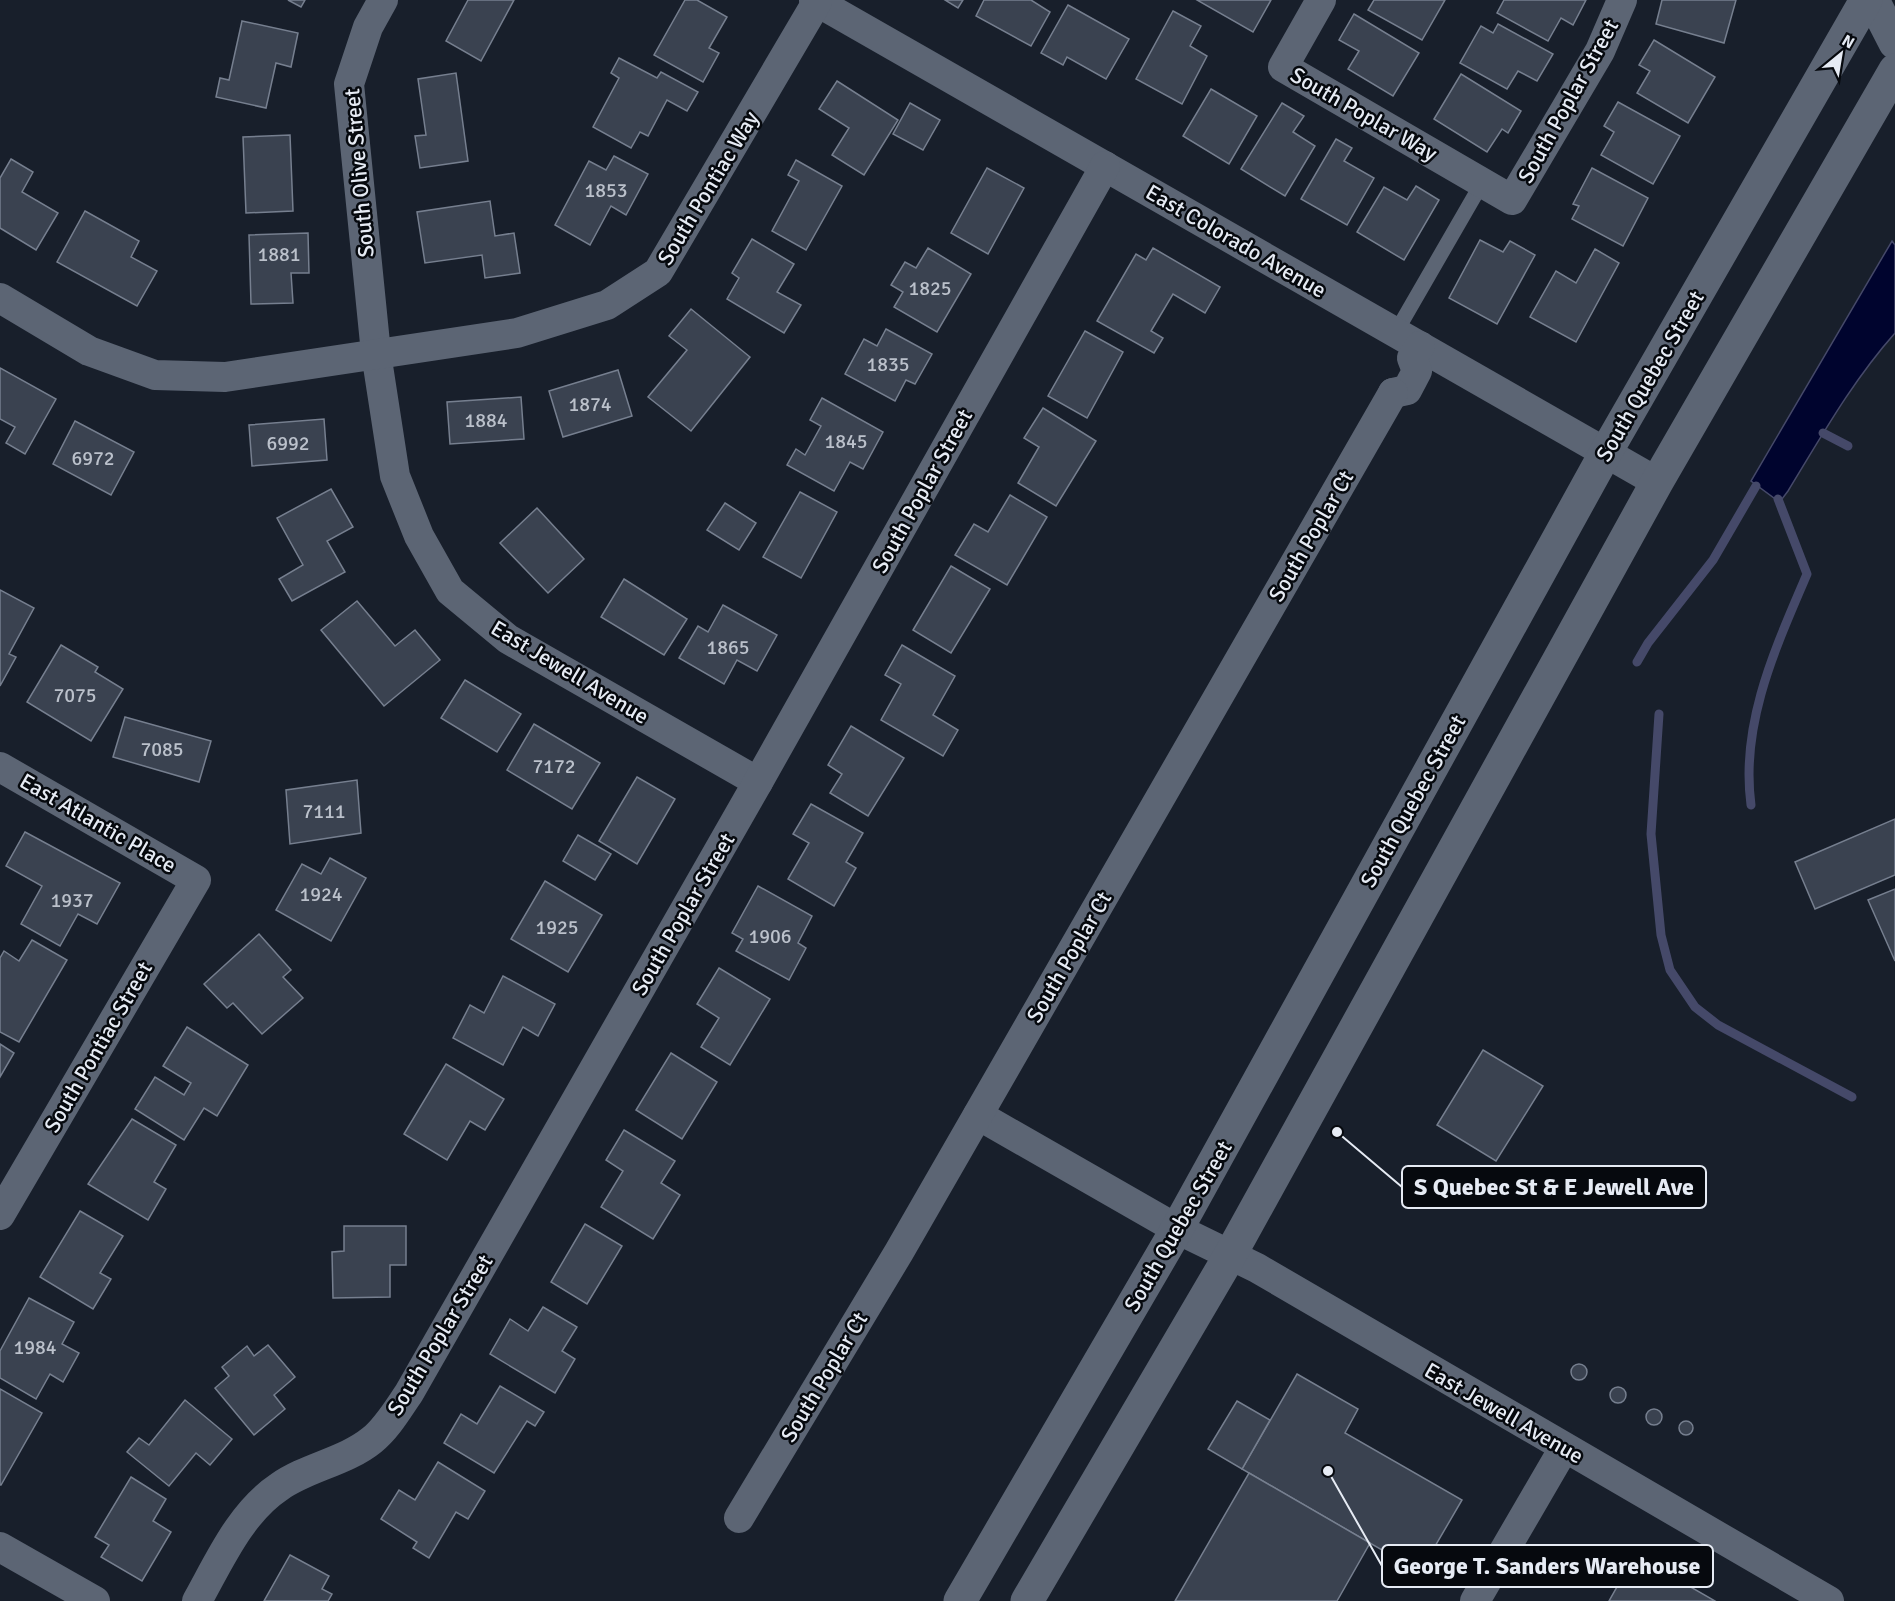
<svg xmlns="http://www.w3.org/2000/svg" width="1895" height="1601" viewBox="0 0 1895 1601" font-family="Signika,sans-serif">
<rect width="100%" height="100%" fill="#181f2b"/>
<path fill="#00042e" stroke="#454969" stroke-width="1.5" d="M1892 241 1895 245V333C1853 380 1821 437 1788 491L1782 499 1774 498 1751 481Z"/>
<g fill="none" stroke-linecap="round" stroke-linejoin="round">
<g stroke="#454969" stroke-width="9">
<polyline points="1823,433 1848,446"/>
<polyline points="1637,662 1648,643 1713,560 1756,486"/>
<polyline points="1659,714 1651,834 1661,935 1670,970 1695,1007 1718,1025 1852,1097"/>
<path d="M1751 805C1740 723 1776 647 1807 574L1778 499"/>
</g>
</g>
<g fill="#3a4250" stroke="#767f8f" stroke-width="1.5">
<polygon points="288,0 305,0 301,7"/>
<polygon points="468,0 514,0 481,61 446,41"/>
<polygon points="685,0 697,0 727,17 709,48 719,53 703,82 654,55"/>
<polygon points="945,0 963,0 958,8"/>
<polygon points="984,0 1031,0 1050,12 1031,46 976,16"/>
<polygon points="1197,0 1271,0 1253,32"/>
<polygon points="1374,0 1445,0 1422,40 1368,10"/>
<polygon points="1504,0 1586,0 1573,25 1561,18 1548,41 1497,13"/>
<polygon points="1662,0 1736,0 1724,43 1656,24"/>
<polygon points="1068,5 1129,39 1106,79 1067,57 1063,65 1041,53"/>
<polygon points="1173,11 1201,26 1190,46 1207,56 1182,104 1136,79"/>
<polygon points="1354,14 1419,53 1393,96 1348,69 1359,51 1339,40"/>
<polygon points="242,21 298,33 291,67 276,63 266,108 216,97 220,78 229,80"/>
<polygon points="1498,24 1553,54 1537,81 1518,71 1507,89 1460,63 1481,26 1493,33"/>
<polygon points="1654,40 1715,77 1688,123 1637,93 1650,71 1639,65"/>
<polygon points="619,58 657,78 661,72 698,92 687,111 667,100 648,136 640,132 631,148 593,127 619,78 611,73"/>
<polygon points="456,73 468,161 420,168 415,136 426,135 418,79"/>
<polygon points="1461,74 1521,111 1508,133 1502,129 1487,152 1434,119"/>
<polygon points="837,81 898,120 864,175 832,155 849,128 819,109"/>
<polygon points="1211,89 1257,116 1229,164 1183,136"/>
<polygon points="1618,102 1680,136 1653,184 1601,155 1614,132 1604,126"/>
<polygon points="910,103 940,120 923,150 893,134"/>
<polygon points="1282,103 1304,116 1293,132 1315,146 1285,196 1241,169"/>
<polygon points="290,135 293,211 246,213 243,137"/>
<polygon points="1336,139 1352,148 1344,161 1374,178 1347,225 1301,199"/>
<polygon points="614,156 648,174 626,215 611,206 590,245 555,225 589,161 606,170"/>
<polygon points="11,159 33,172 22,192 58,213 36,250 0,228 0,178"/>
<polygon points="796,160 842,186 806,250 772,231 799,181 788,175"/>
<polygon points="987,168 1024,188 988,254 951,233"/>
<polygon points="1592,168 1648,198 1623,246 1572,219 1579,206 1573,204"/>
<polygon points="1416,186 1439,200 1404,260 1357,232 1384,187 1407,200"/>
<polygon points="490,201 495,236 514,233 520,273 485,278 482,255 425,263 417,212"/>
<polygon points="85,211 139,241 131,257 157,271 137,306 57,262"/>
<polygon points="308,233 309,273 291,273 293,303 251,304 249,235"/>
<polygon points="752,239 794,264 777,292 801,305 784,333 727,299 739,278 732,273"/>
<polygon points="1480,240 1503,252 1510,241 1535,255 1497,324 1449,298"/>
<polygon points="928,248 971,274 937,332 894,307 903,292 891,285 905,262 916,268"/>
<polygon points="1153,248 1220,287 1205,313 1173,294 1151,331 1163,338 1154,353 1097,321 1136,254 1146,260"/>
<polygon points="1595,249 1619,263 1576,342 1530,317 1556,271 1576,283"/>
<polygon points="691,309 750,357 691,431 648,397 687,350 669,336"/>
<polygon points="886,329 932,354 915,384 906,380 895,401 845,374 864,339 877,346"/>
<polygon points="1085,331 1123,352 1087,418 1048,396"/>
<polygon points="0,368 56,399 25,454 6,443 15,427 0,419"/>
<polygon points="618,370 632,416 563,437 549,391"/>
<polygon points="521,397 524,439 450,444 447,402"/>
<polygon points="822,398 883,432 863,469 850,462 834,491 787,465 796,449 805,455 821,426 810,420"/>
<polygon points="1043,408 1096,441 1056,506 1018,483 1039,447 1024,438"/>
<polygon points="324,419 327,460 252,466 249,425"/>
<polygon points="75,421 134,452 111,495 53,464"/>
<polygon points="331,489 353,527 327,541 345,572 292,601 279,579 303,565 277,518"/>
<polygon points="800,492 837,512 801,578 763,557"/>
<polygon points="1010,495 1047,517 1007,585 955,555 974,524 988,532"/>
<polygon points="725,503 756,523 739,550 707,530"/>
<polygon points="537,508 584,559 548,593 500,543"/>
<polygon points="951,566 990,589 951,653 913,630"/>
<polygon points="624,579 687,619 664,655 601,617"/>
<polygon points="0,590 34,608 9,654 16,657 0,686"/>
<polygon points="357,601 395,646 415,630 440,660 384,706 321,630"/>
<polygon points="723,605 777,635 757,671 737,660 724,684 679,658 698,626 708,632"/>
<polygon points="61,645 98,667 95,672 123,689 91,741 27,702"/>
<polygon points="902,645 955,676 933,715 958,730 943,756 881,720 901,684 885,675"/>
<polygon points="465,680 521,714 497,752 441,718"/>
<polygon points="125,717 211,741 199,782 113,757"/>
<polygon points="534,724 600,763 572,809 507,770"/>
<polygon points="851,726 904,758 868,816 830,793 842,774 828,765"/>
<polygon points="637,777 675,799 637,864 599,841"/>
<polygon points="357,780 361,833 290,844 286,790"/>
<polygon points="811,804 863,833 846,862 856,868 834,906 788,879 809,843 793,834"/>
<polygon points="1895,819 1895,875 1815,909 1795,862"/>
<polygon points="25,832 120,883 97,924 78,914 60,946 21,924 42,886 6,866"/>
<polygon points="578,835 611,854 595,880 563,861"/>
<polygon points="330,858 366,878 331,941 276,910 302,864 321,874"/>
<polygon points="545,881 602,915 568,972 511,939"/>
<polygon points="758,886 812,916 798,943 806,948 789,980 736,951 743,939 732,933"/>
<polygon points="1895,889 1895,961 1868,900"/>
<polygon points="259,934 291,970 283,977 303,998 262,1034 233,1003 227,1008 204,984"/>
<polygon points="32,940 67,960 19,1042 0,1032 0,958 4,951 19,961"/>
<polygon points="719,968 770,999 730,1065 701,1047 719,1018 697,1004"/>
<polygon points="503,976 555,1004 538,1036 523,1027 503,1065 453,1038 470,1005 484,1013"/>
<polygon points="187,1027 248,1065 217,1116 204,1108 184,1140 135,1109 155,1077 184,1095 191,1083 163,1066"/>
<polygon points="0,1044 14,1053 0,1077"/>
<polygon points="1483,1050 1543,1086 1496,1161 1437,1125"/>
<polygon points="671,1053 717,1082 682,1139 636,1110"/>
<polygon points="446,1064 504,1099 485,1130 470,1121 447,1160 404,1134"/>
<polygon points="132,1119 176,1145 154,1182 166,1189 148,1220 88,1184"/>
<polygon points="624,1130 675,1161 661,1183 680,1195 653,1239 601,1207 623,1171 606,1160"/>
<polygon points="80,1211 123,1236 100,1273 111,1279 93,1309 40,1277"/>
<polygon points="585,1224 622,1246 587,1304 551,1282"/>
<polygon points="344,1226 406,1226 406,1265 390,1265 390,1297 333,1298 332,1252 344,1251"/>
<polygon points="29,1298 74,1322 62,1344 79,1353 63,1382 50,1374 36,1399 0,1378 0,1351"/>
<polygon points="543,1307 577,1327 562,1351 575,1359 555,1393 490,1354 510,1319 528,1331"/>
<polygon points="268,1345 295,1377 274,1395 285,1409 254,1435 215,1388 229,1376 222,1367 247,1346 254,1356"/>
<circle cx="1579" cy="1372" r="8"/>
<polygon points="1297,1374 1358,1409 1345,1433 1462,1500 1420,1572 1242,1469"/>
<polygon points="500,1386 544,1412 535,1426 527,1421 494,1473 444,1443 461,1414 477,1424"/>
<circle cx="1618" cy="1395" r="8"/>
<polygon points="0,1389 42,1413 1,1485 0,1485"/>
<polygon points="185,1400 232,1439 210,1465 196,1453 169,1486 127,1452 139,1438 149,1445"/>
<polygon points="1237,1401 1270,1420 1242,1469 1208,1449"/>
<circle cx="1654" cy="1417" r="8"/>
<circle cx="1686" cy="1428" r="7"/>
<polygon points="438,1462 485,1491 468,1519 456,1512 429,1558 413,1548 417,1542 381,1519 399,1490 415,1500"/>
<polygon points="1249,1473 1370,1543 1337,1601 1175,1601"/>
<polygon points="131,1477 166,1499 153,1521 171,1532 142,1581 101,1557 109,1545 95,1537"/>
<polygon points="290,1555 329,1576 322,1589 332,1594 328,1601 264,1601"/>
<polygon points="1635,1555 1715,1601 1609,1601"/>
</g>
<g fill="none" stroke-linecap="round" stroke-linejoin="round">
<polyline stroke="#5c6574" stroke-width="15" points="1396,332 1482,183"/>
<g stroke="#5c6574" stroke-width="30">
<polyline points="383,0 368,27 349,84 376,353 395,476 419,536 450,591 508,639 758,782"/>
<polyline points="814,0 1657,482"/>
<polyline points="1321,0 1283,67 1512,200 1600,51 1622,0"/>
<polyline points="0,298 89,351 155,375 225,377 517,333 607,305 658,272 817,2"/>
<polyline points="1393,393 1407,390 1417,371 1412,358 1420,346"/>
<polyline points="0,767 196,880 0,1215"/>
<polyline points="978,1115 1177,1229 1257,1268 1829,1601"/>
<polyline points="739,1518 899,1252 1393,393"/>
<polyline points="0,1547 95,1601"/>
<path d="M197 1601C219 1562 240 1513 279 1487 307 1467 345 1462 372 1440 387 1428 398 1409 409 1393L758 782 1105 166"/>
<polyline points="1475,1601 1564,1448"/>
</g>
<polyline stroke="#5c6574" stroke-width="33" points="1873,0 1895,43"/>
<g stroke="#5c6574" stroke-width="33">
<polyline points="960,1601 1177,1229 1606,452 1866,0"/>
<polyline points="1027,1601 1229,1257 1657,482 1895,70"/>
</g>
</g>
<g text-anchor="middle" dominant-baseline="central" stroke-width="5" stroke-linejoin="round" paint-order="stroke">
<g font-size="20" fill="#bbc1cb">
<text x="606" y="190">1853</text>
<text x="279" y="254">1881</text>
<text x="930" y="288">1825</text>
<text x="888" y="364">1835</text>
<text x="590" y="404">1874</text>
<text x="486" y="420">1884</text>
<text x="846" y="441">1845</text>
<text x="288" y="443">6992</text>
<text x="93" y="458">6972</text>
<text x="728" y="647">1865</text>
<text x="75" y="695">7075</text>
<text x="162" y="749">7085</text>
<text x="554" y="766">7172</text>
<text x="324" y="811">7111</text>
<text x="321" y="894">1924</text>
<text x="72" y="900">1937</text>
<text x="557" y="927">1925</text>
<text x="770" y="936">1906</text>
<text x="35" y="1347">1984</text>
</g>
<g font-size="22" fill="#e6ebf4" stroke="#06090e">
<text transform="translate(1568 101) rotate(-61)">South Poplar Street</text>
<text transform="translate(1364 114) rotate(30)">South Poplar Way</text>
<text transform="translate(359 173) rotate(-95)">South Olive Street</text>
<text transform="translate(708 188) rotate(-59)">South Pontiac Way</text>
<text transform="translate(1236 241) rotate(30)">East Colorado Avenue</text>
<text transform="translate(1650 376) rotate(-60)">South Quebec Street</text>
<text transform="translate(922 491) rotate(-61)">South Poplar Street</text>
<text transform="translate(1311 536) rotate(-60)">South Poplar Ct</text>
<text transform="translate(570 672) rotate(31)">East Jewell Avenue</text>
<text transform="translate(1413 801) rotate(-61)">South Quebec Street</text>
<text transform="translate(98 823) rotate(30)">East Atlantic Place</text>
<text transform="translate(683 914) rotate(-60)">South Poplar Street</text>
<text transform="translate(1069 957) rotate(-60)">South Poplar Ct</text>
<text transform="translate(98 1047) rotate(-60)">South Pontiac Street</text>
<text transform="translate(1178 1226) rotate(-60)">South Quebec Street</text>
<text transform="translate(440 1335) rotate(-59)">South Poplar Street</text>
<text transform="translate(824 1377) rotate(-59)">South Poplar Ct</text>
<text transform="translate(1504 1413) rotate(30)">East Jewell Avenue</text>
</g>
</g>
<path fill="none" stroke="#e6ebf4" stroke-width="2" d="M1337 1132L1402 1187M1328 1471L1382 1566"/>
<g fill="#e6ebf4" stroke="#06090e" stroke-width="2">
<circle cx="1337" cy="1132" r="6"/>
<circle cx="1328" cy="1471" r="6"/>
</g>
<g fill="#06090e" stroke="#e6ebf4" stroke-width="2">
<rect x="1402" y="1166" width="304" height="42" rx="6"/>
<rect x="1382" y="1545" width="331" height="42" rx="6"/>
</g>
<g font-size="24" text-anchor="middle" font-weight="bold" fill="#e6ebf4">
<text x="1554" y="1195">S Quebec St &amp; E Jewell Ave</text>
<text x="1547" y="1574">George T. Sanders Warehouse</text>
</g>
<g transform="translate(1841 54) rotate(30)" stroke="#06090e" stroke-width="4.5" paint-order="stroke">
<path d="M0-4.5L10 22L0 15L-10 22Z" fill="#e6ebf4"/>
<text y="-9" font-size="16" font-weight="bold" text-anchor="middle" fill="#e6ebf4">N</text>
</g>
</svg>
